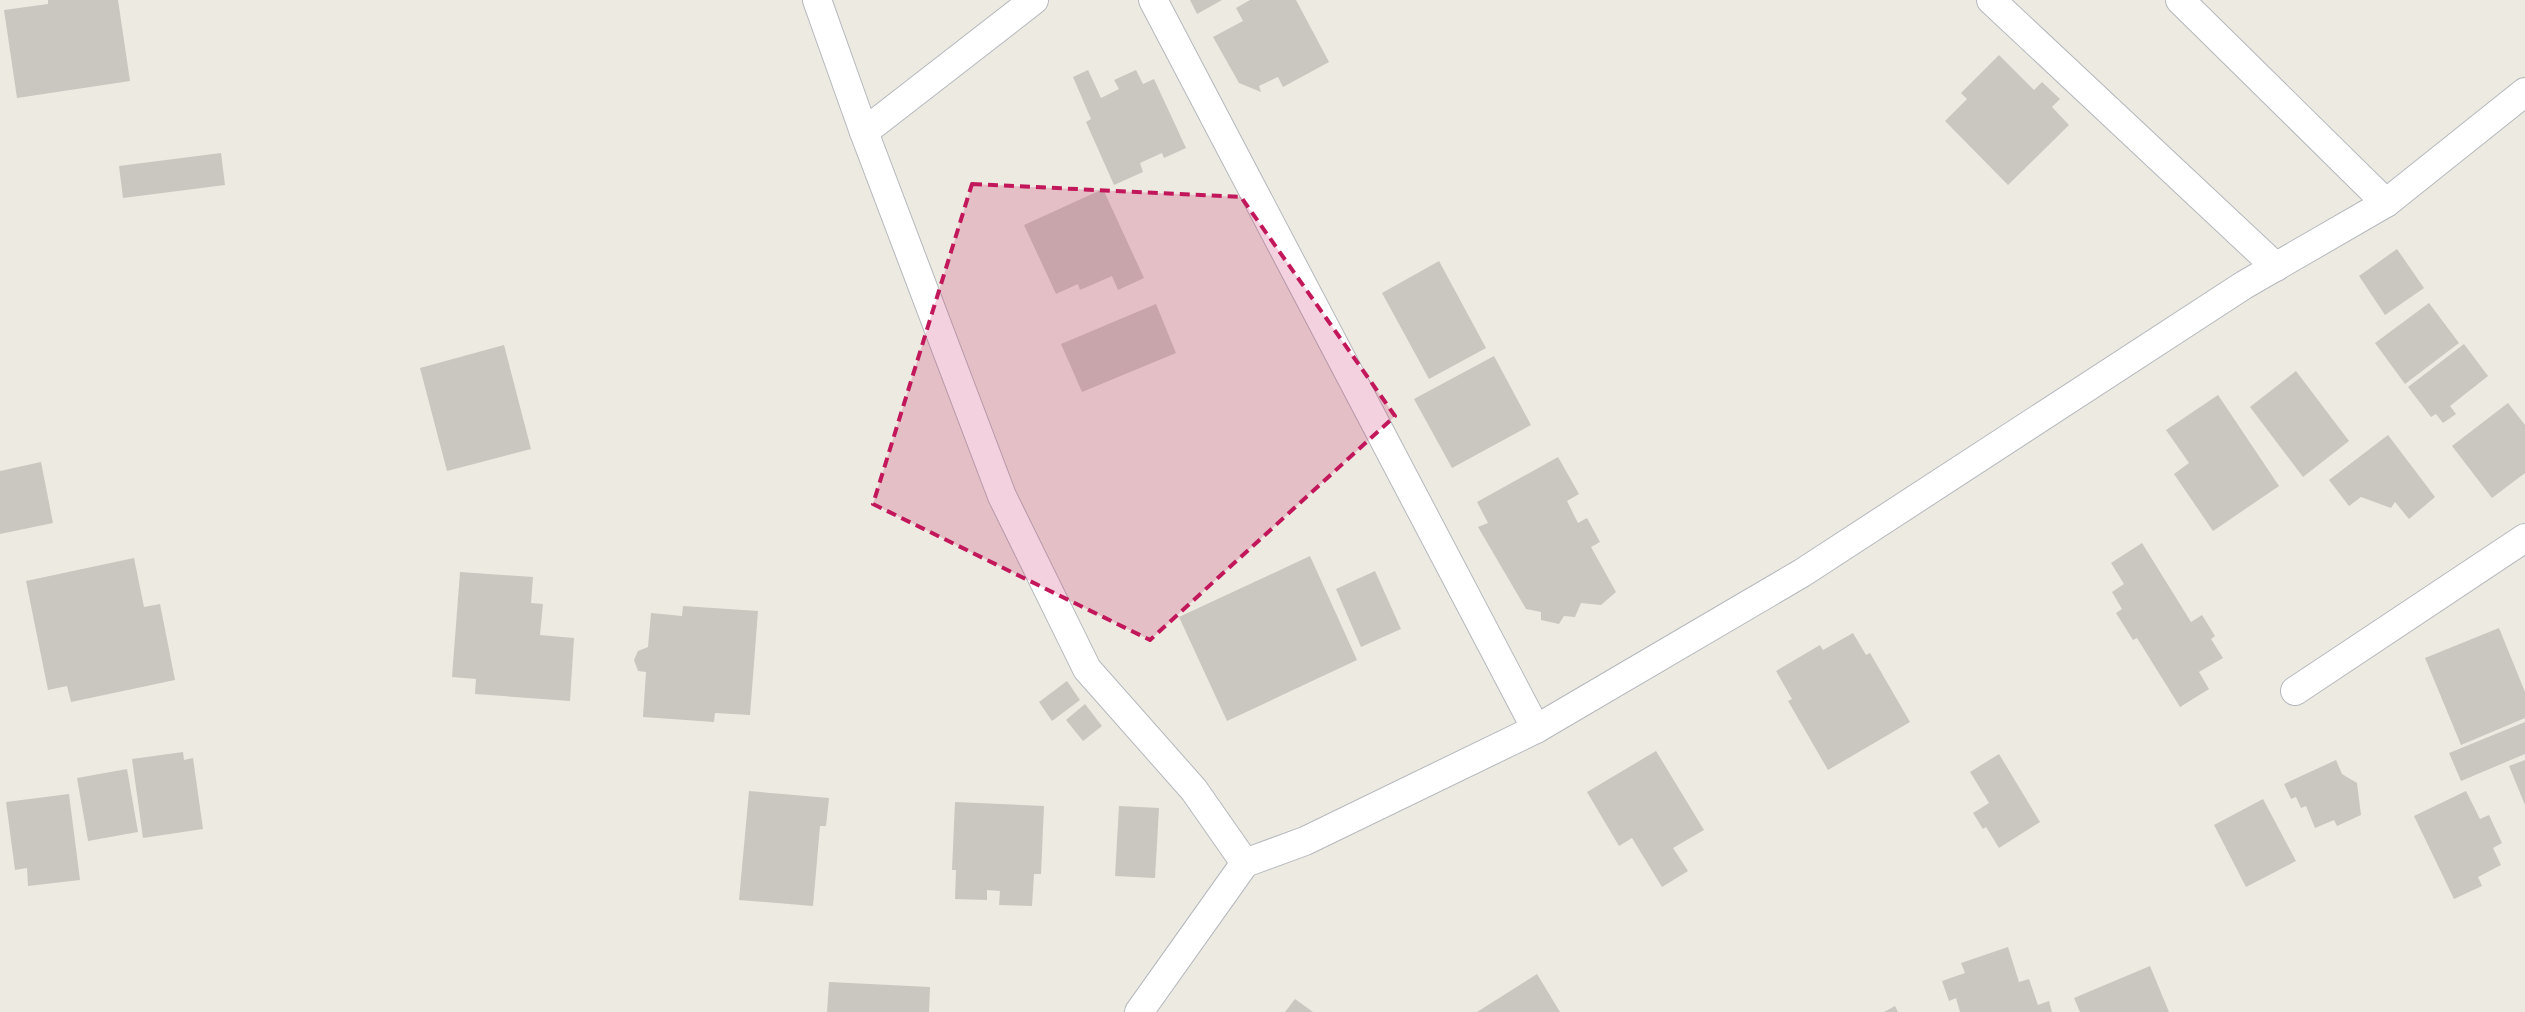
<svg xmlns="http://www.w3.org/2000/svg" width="2525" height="1012" viewBox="0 0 2525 1012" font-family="Lato,sans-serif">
<rect width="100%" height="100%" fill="#edeae1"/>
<g fill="#cac7c0">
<polygon points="48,0 118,0 130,81 17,98 4,10 48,4"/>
<polygon points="1190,0 1222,0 1197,14"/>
<polygon points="1250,0 1296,0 1329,62 1283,87 1278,77 1259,86 1261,92 1239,83 1213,37 1243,21 1236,8"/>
<polygon points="1999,55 2034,90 2042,82 2060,99 2052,107 2069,125 2008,185 1945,121 1967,99 1961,93"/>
<polygon points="1088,70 1101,98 1119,89 1114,80 1136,70 1143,84 1154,79 1186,148 1164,158 1162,153 1140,163 1143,172 1114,185 1086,122 1091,119 1073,77"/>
<polygon points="221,153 225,185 123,198 119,166"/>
<polygon points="1103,189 1144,278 1118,290 1112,276 1080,290 1078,284 1056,294 1024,225"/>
<polygon points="2397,249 2424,288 2385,315 2359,276"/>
<polygon points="1439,261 1486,348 1429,379 1382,293"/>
<polygon points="2429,303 2459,343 2405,384 2375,343"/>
<polygon points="1156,304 1176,353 1082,392 1061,344"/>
<polygon points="2464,344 2488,376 2450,406 2456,414 2443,423 2436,414 2431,417 2408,387"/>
<polygon points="504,345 531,449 447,471 420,368"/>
<polygon points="1494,356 1531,425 1452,468 1414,399"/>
<polygon points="2296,371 2349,441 2303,477 2250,407"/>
<polygon points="2218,395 2279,486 2213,531 2174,474 2189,463 2166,430"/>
<polygon points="2508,403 2525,425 2525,473 2492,498 2452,446"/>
<polygon points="2388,435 2435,497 2409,519 2395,502 2391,508 2361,497 2349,506 2329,480"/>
<polygon points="1558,457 1579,494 1567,501 1578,523 1587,518 1600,542 1591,547 1616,592 1601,605 1581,603 1575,617 1564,616 1559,624 1541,620 1541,612 1526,609 1478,527 1488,523 1477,502"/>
<polygon points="41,462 53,523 0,534 0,471"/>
<polygon points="2142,543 2191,622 2202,615 2215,636 2211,639 2223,658 2199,672 2209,689 2180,707 2137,638 2133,640 2116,613 2122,609 2112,592 2124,584 2111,563"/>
<polygon points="1310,556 1357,660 1227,721 1179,617"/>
<polygon points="134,558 144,607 160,604 175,680 71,702 67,686 48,690 26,581"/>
<polygon points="1375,571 1401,629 1361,647 1336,589"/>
<polygon points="460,572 533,577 531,603 543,604 540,635 574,638 570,701 475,694 476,679 452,677"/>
<polygon points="683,606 758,611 750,715 715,713 714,722 643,717 646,672 638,671 634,660 638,651 648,647 651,613 682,616"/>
<polygon points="2499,628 2525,692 2525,718 2461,745 2425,658"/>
<polygon points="1853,633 1866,655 1870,653 1910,722 1828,770 1788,701 1792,699 1776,671 1820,645 1823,650"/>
<polygon points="1067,681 1080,700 1052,721 1039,702"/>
<polygon points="1085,704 1102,726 1083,741 1066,720"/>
<polygon points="2525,722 2525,754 2461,781 2449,753"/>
<polygon points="1656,751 1704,830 1673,848 1688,871 1662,887 1632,838 1619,846 1587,792"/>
<polygon points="183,752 184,760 193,758 203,829 143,838 132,759"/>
<polygon points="1999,754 2040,822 1999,848 1986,827 1983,829 1973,813 1989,803 1970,772"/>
<polygon points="2336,760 2342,774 2357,783 2361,815 2337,826 2334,820 2315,828 2306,806 2301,808 2296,797 2291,799 2284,784"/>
<polygon points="2525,760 2525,805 2509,766"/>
<polygon points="127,769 138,832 88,841 77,778"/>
<polygon points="749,791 829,798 826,826 820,826 813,906 739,900"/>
<polygon points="2466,791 2480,819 2489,815 2502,843 2493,848 2501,865 2478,877 2482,886 2454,899 2414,816"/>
<polygon points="69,794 80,880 28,886 27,868 15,870 6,802"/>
<polygon points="2263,799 2296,861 2246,887 2214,825"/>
<polygon points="955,802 1044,806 1041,874 1034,874 1032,906 999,905 1000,891 987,890 987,900 955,899 956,870 952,870"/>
<polygon points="1119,806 1159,808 1155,878 1115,876"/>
<polygon points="2008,947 2019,982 2029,979 2038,1005 2049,1001 2052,1012 1960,1012 1956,998 1949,1001 1942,981 1965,973 1961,963"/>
<polygon points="2150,966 2169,1012 2080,1012 2074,998"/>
<polygon points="1537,974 1560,1012 1477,1012"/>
<polygon points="829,982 930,987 929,1012 827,1012"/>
<polygon points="1295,999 1313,1012 1285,1012"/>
<polygon points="1895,1006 1898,1012 1884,1012"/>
</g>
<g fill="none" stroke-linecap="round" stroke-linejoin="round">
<defs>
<g id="minor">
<polyline points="817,0 864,132 1002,496 1087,669 1194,790 1245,863 1305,841 1536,729 1802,573 2244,285 2386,203 2525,92"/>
<polyline points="1153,0 1536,729"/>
<polyline points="1991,0 2276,267"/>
<polyline points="2180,0 2386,203"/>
<polyline points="864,132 1034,0"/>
<polyline points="2295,691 2525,538"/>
<polyline points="1139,1012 1245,863"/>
</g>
</defs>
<use href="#minor" stroke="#b4b8bd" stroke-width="30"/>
<use href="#minor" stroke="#fff" stroke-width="28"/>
</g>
<path fill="#c2185b" fill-opacity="0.2" stroke="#c2185b" stroke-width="4" stroke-dasharray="10 6" stroke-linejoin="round" d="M972 184 1241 197 1395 416 1150 640 873 504Z"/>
</svg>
